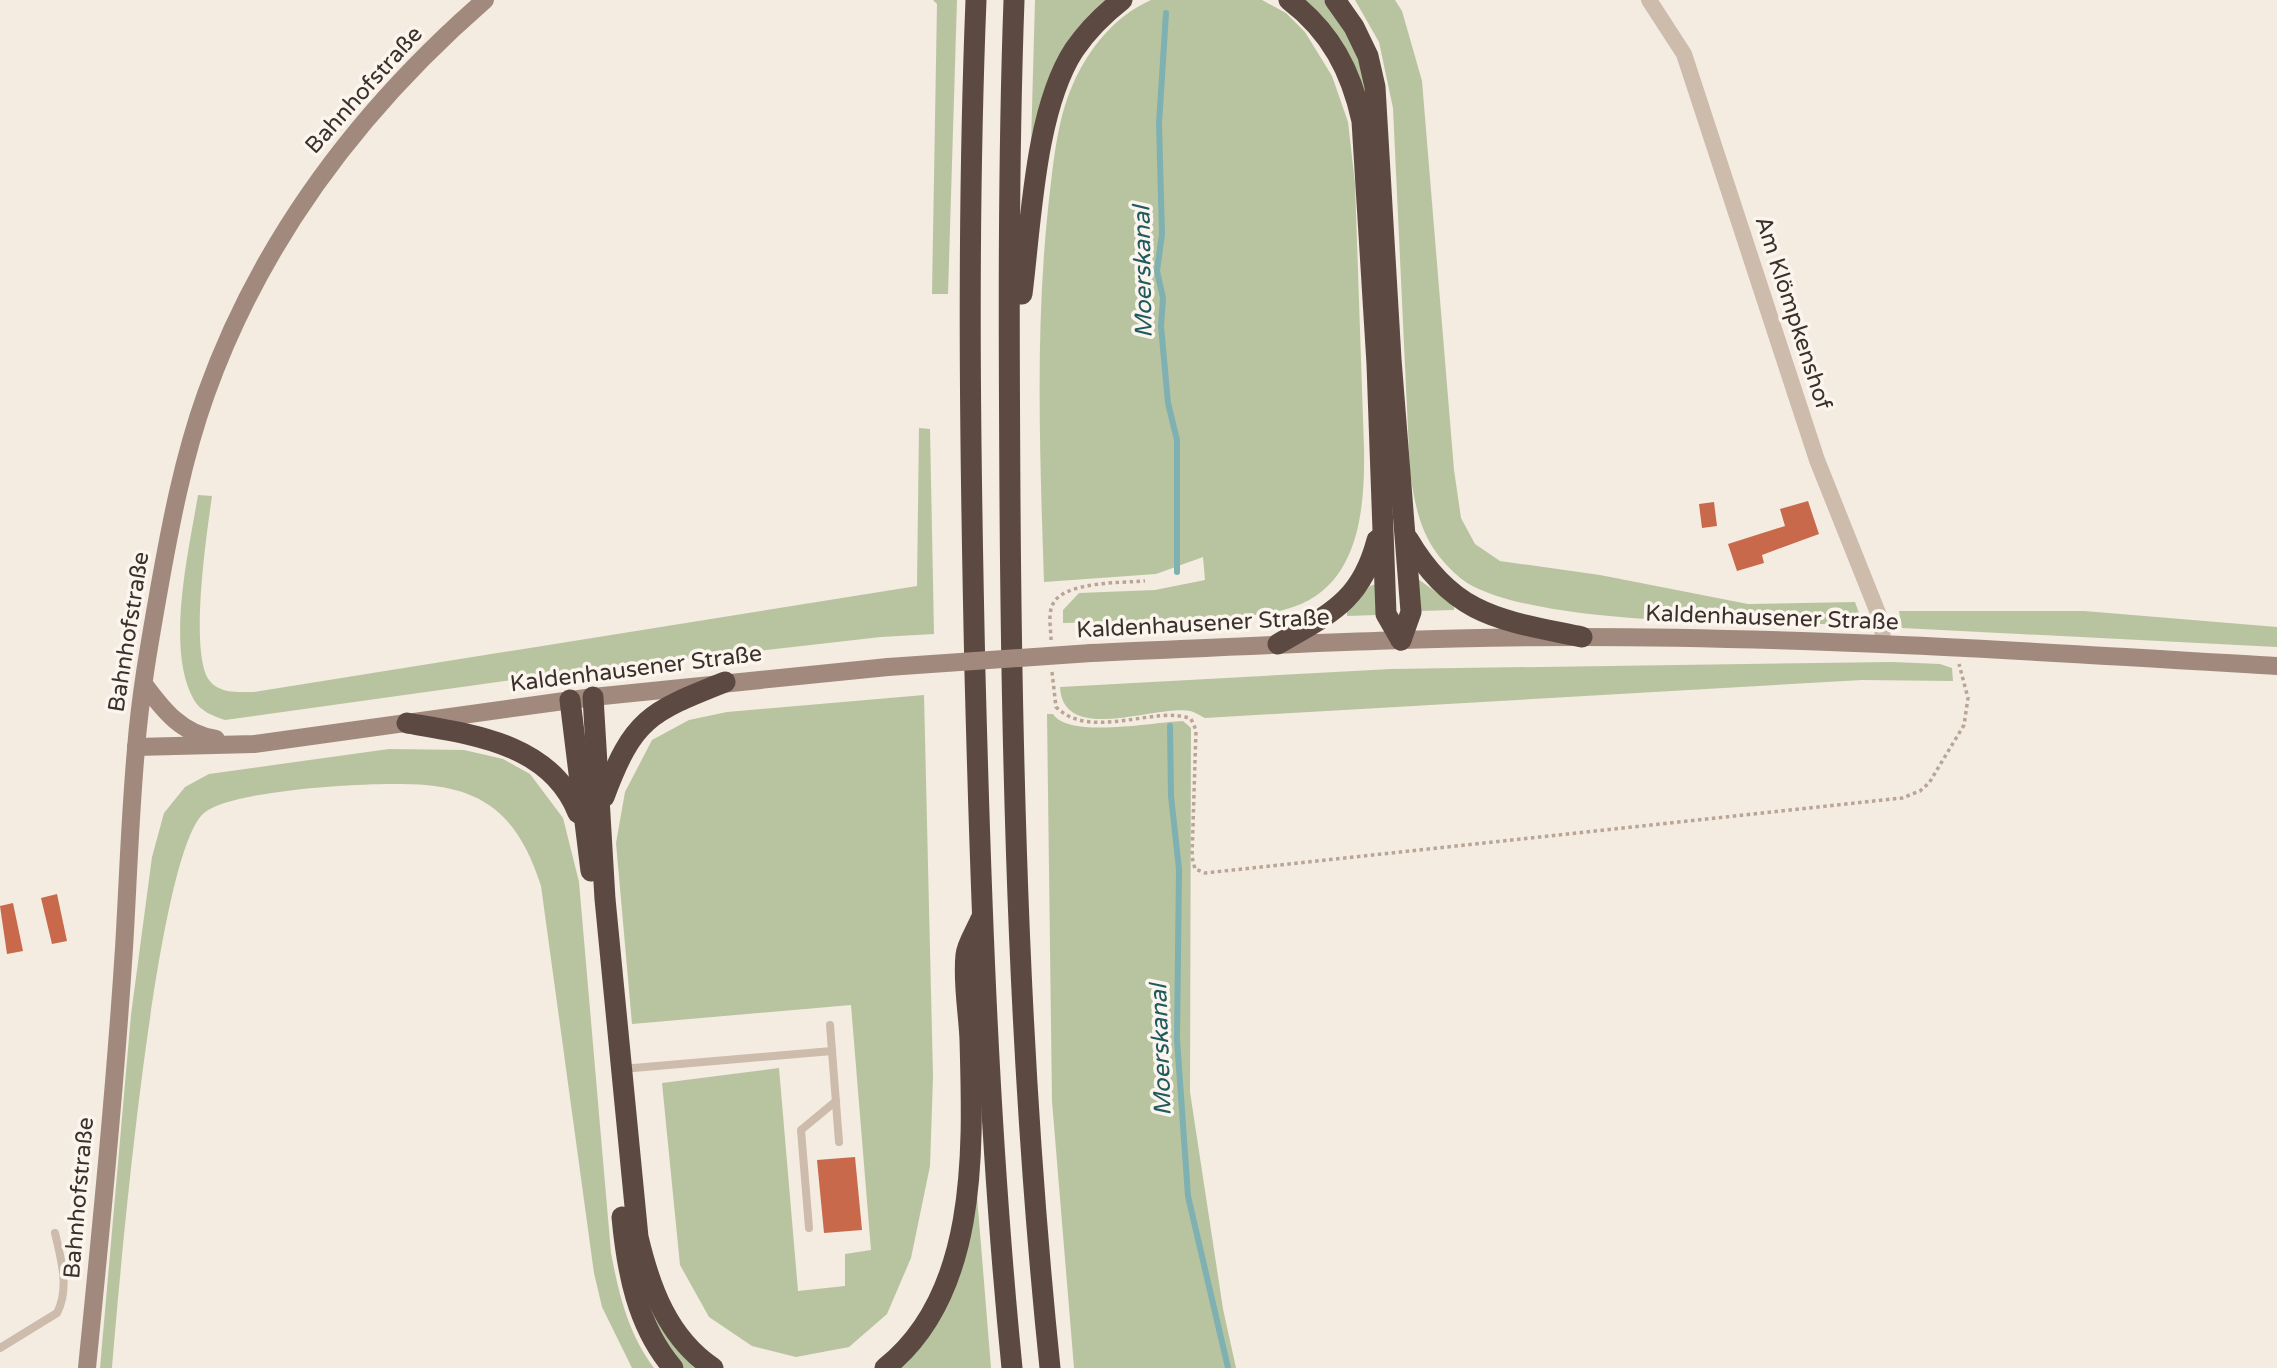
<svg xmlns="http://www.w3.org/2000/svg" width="2277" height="1368" viewBox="0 0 2277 1368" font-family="'Varela Round',sans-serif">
<rect width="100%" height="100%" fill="#f4ebe1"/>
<g fill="#b8c4a0">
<polygon points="933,0 957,0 948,294 932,294 937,4"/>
<polygon points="1035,0 1108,0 1031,145"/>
<path d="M1151 0H1262L1286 13 1305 32 1332 76 1348 122 1355 183 1364 448C1365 507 1360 585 1293 607 1264 617 1233 617 1203 618 1156 620 1109 622 1063 623V610L1079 593 1155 590 1205 580 1203 557 1156 574 1044 582C1040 458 1035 332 1048 209 1053 168 1056 122 1073 84 1089 48 1115 16 1151 0Z"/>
<path d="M1303 0H1324C1355 36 1366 75 1372 121 1356 69 1345 37 1303 0Z"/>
<path d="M1355 0H1395L1402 11 1422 81 1454 470 1461 518 1475 544 1500 561 1600 575 1748 604 1855 602 1863 624C1780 624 1515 628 1458 576 1423 545 1417 517 1410 473L1393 108 1379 42Z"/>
<path d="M919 428 930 429 934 634 881 637 570 672 225 720C213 716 200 711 194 700 165 650 189 550 198 495L212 496C207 532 189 651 209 680 219 694 239 692 254 692L917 586Z"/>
<polygon points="1418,579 1454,605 1454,610 1419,611"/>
<polygon points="1376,584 1376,615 1347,616 1347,611 1370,586"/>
<polygon points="1899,611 2084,611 2277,627 2277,647 1902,628"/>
<path d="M1892 662 1940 664 1952 668 1953 681 1862 680 1205 718C1201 716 1195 712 1190 711 1157 704 1063 746 1060 687L1391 669Z"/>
<polygon points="924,695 933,1077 930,1166 911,1258 887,1314 849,1347 796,1357 752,1346 709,1317 680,1265 662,1083 779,1068 798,1291 845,1286 845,1254 871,1250 851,1005 632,1024 616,843 625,792 652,740 689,720 727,712"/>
<path d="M1047 714H1053C1069 739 1154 722 1183 721L1191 728 1190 1092 1223 1309 1236 1368H1074L1052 1101Z"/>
<path d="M389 749 464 750 503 759 530 774 563 818 579 882 611 1253C619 1295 628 1333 654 1368H632L602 1307 594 1273 541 886C517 811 480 784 401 784 362 783 231 790 204 813 155 854 119 1284 112 1368H100L131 1015 152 857 164 813 185 787 209 774Z"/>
<polygon points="976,1184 991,1368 895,1368 902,1363"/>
<polygon points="636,1259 700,1368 682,1368 658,1335"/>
</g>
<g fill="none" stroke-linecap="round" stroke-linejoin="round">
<g stroke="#7fb0b2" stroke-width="6">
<polyline points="1166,13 1159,124 1162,234 1157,271 1163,298 1161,326 1168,403 1177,440 1177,572"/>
<polyline points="1170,726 1171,796 1179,869 1177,1039 1188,1196 1228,1368"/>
</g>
</g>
<g fill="#c8694b">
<polygon points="1808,501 1819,534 1762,555 1764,563 1737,571 1728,544 1785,526 1780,509"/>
<polygon points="1714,502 1717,526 1702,528 1699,504"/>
<polygon points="57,894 67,941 52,944 41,898"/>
<polygon points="13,903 23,951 7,954 0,906"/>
<polygon points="855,1157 862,1230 824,1233 817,1160"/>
</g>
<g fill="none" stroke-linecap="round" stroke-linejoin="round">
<g stroke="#b9a596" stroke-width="3.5" stroke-dasharray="3.5 3.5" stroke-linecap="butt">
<path d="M1051 640C1051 629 1048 616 1052 606 1061 581 1121 583 1145 581"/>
<path d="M1052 672 1056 707C1091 742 1158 704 1191 719L1196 730 1192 857 1195 869 1205 873 1902 798 1920 791 1929 783 1964 725 1968 698 1959 664"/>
</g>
<g stroke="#cdbbac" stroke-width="8">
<polyline points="830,1025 839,1142"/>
<polyline points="622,1069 832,1051"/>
<polyline points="809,1228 801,1130 836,1101"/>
<path d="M0 1348 57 1313C70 1288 61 1259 55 1233"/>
</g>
<polyline stroke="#cdbbac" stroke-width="16" points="1649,0 1684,54 1817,460 1882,623 1883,645"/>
<g stroke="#a18a7d" stroke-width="18">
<path d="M1091 653C1254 646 1416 637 1580 637 1812 637 2045 652 2277 666"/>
<path d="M144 684C163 710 182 734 216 739"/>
<polyline points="136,747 254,744 593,697 888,667"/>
<path d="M87 1368C101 1228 115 1088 124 948 128 882 130 815 136 749 140 697 149 646 158 595 170 527 183 458 206 394 262 238 361 108 485 0"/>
</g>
<g stroke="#5c4a42" stroke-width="21">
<path d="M976 0C967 225 970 449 975 674 981 906 989 1137 1012 1368"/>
<path d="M1014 0C1008 167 1009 335 1010 502 1012 791 1020 1080 1050 1368"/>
<path d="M1289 0C1331 32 1351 71 1362 121L1377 364 1386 614 1401 640"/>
<polyline points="1335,0 1354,27 1368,56 1375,87 1391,359 1411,612 1401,640"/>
<path d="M1022 294C1031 223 1035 110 1074 50 1087 31 1104 14 1122 0"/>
<path d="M1408 539C1454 617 1501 620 1582 637"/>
<path d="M1278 644C1329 614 1361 602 1377 540"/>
<path d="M593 697 605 899 638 1237C650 1288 668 1338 713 1368"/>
<polyline points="570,700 591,871"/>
<path d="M407 723C471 734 551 743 578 813"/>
<path d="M604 797C633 719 649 712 725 682"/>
<path d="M622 1217C627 1271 637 1326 673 1368"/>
<path d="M885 1368C979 1294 973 1149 970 1040 969 1013 963 982 966 955 967 944 976 931 980 921"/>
</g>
<polyline stroke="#a18a7d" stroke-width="18" points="888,667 1091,653"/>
</g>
<g text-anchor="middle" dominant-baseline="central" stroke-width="7" stroke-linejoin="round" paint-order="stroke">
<g font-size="23" fill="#3b302b" stroke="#fbf5ee">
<text transform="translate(364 90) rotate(-48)">Bahnhofstraße</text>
<text transform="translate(1793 313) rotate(72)">Am Klömpkenshof</text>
<text transform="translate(1772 618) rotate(2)">Kaldenhausener Straße</text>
<text transform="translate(1203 624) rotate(-3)">Kaldenhausener Straße</text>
<text transform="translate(129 632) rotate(-81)">Bahnhofstraße</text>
<text transform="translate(636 669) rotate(-7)">Kaldenhausener Straße</text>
<text transform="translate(79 1198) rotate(-85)">Bahnhofstraße</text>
</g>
<g font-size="24" font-style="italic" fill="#1f5a5e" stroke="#fbf5ee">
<text transform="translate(1143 272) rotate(-91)">Moerskanal</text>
<text transform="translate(1161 1050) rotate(-92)">Moerskanal</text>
</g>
</g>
</svg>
